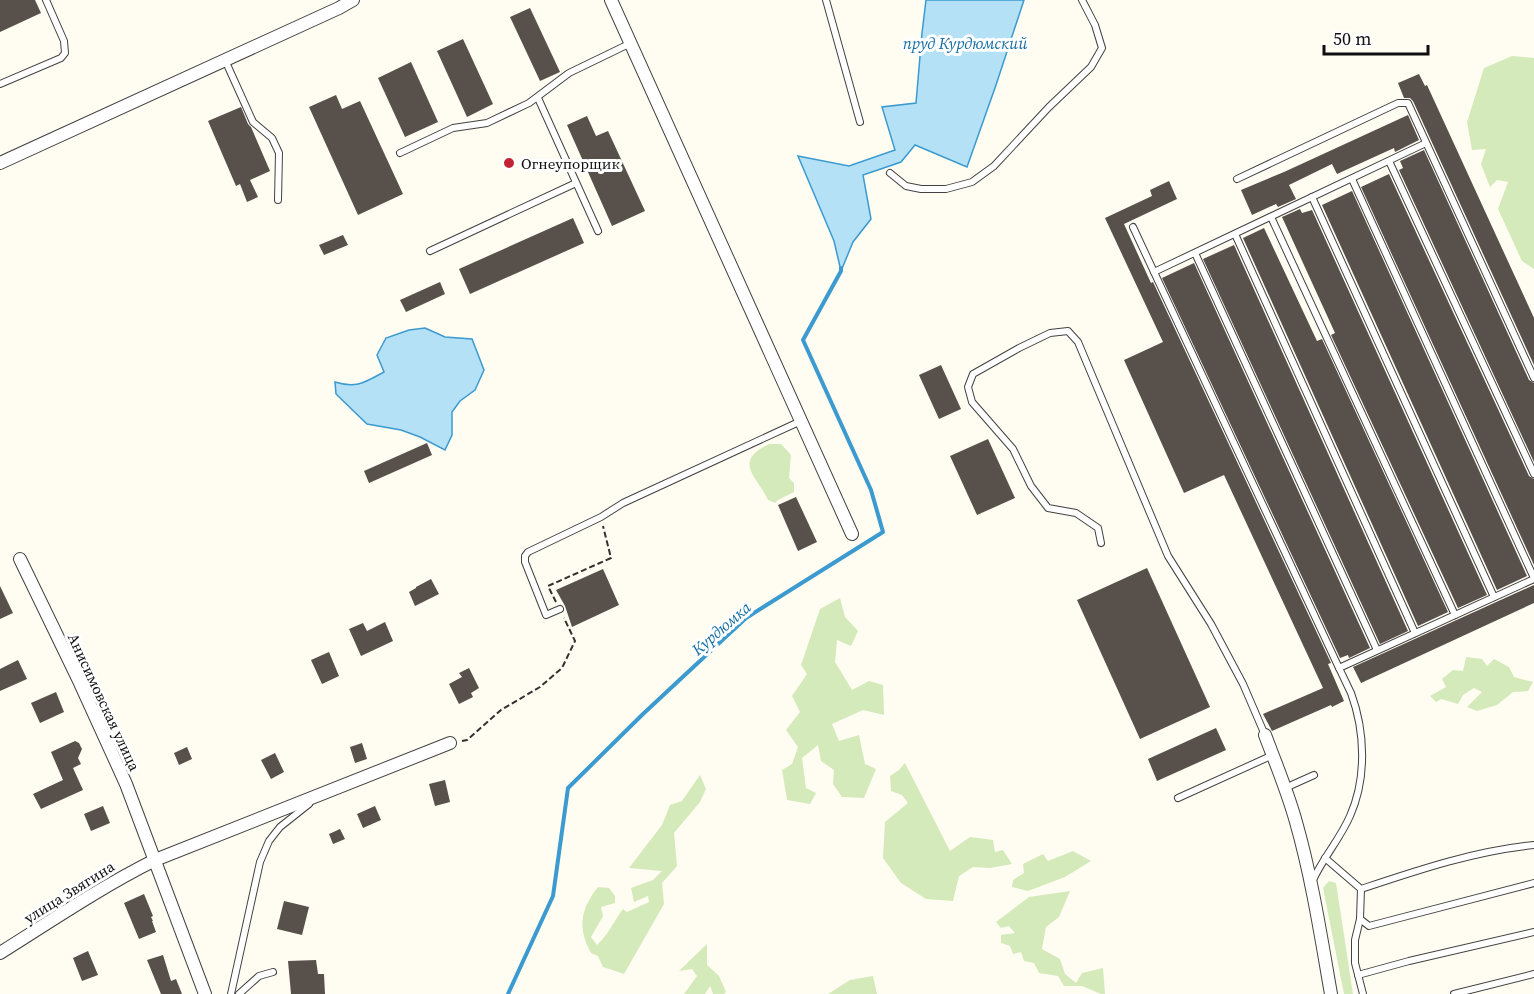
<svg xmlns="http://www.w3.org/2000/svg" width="1534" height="994" viewBox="0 0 1534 994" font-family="'Source Serif 4',serif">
<rect width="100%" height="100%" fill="#fffcf1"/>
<g fill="#d5eaba">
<polygon points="1512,56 1534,58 1534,269 1522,261 1498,209 1508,182 1497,180 1490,187 1481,164 1486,149 1472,150 1467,122 1484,68"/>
<path d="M769 444H781L791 455 789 478 794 483V492L778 500 775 503 768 500C757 476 732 462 769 444Z"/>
<polygon points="840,598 845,617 858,631 851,646 837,640 835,662 852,690 869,681 883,685 884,715 863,710 832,724 839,741 859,735 865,764 876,769 864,798 842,797 833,784 834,770 821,761 818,745 802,758 806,788 816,793 810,804 787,800 782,770 792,764 798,747 786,730 800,712 792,696 807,674 801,665 820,609"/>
<polygon points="1466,657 1482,659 1487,666 1494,659 1509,667 1514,677 1533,682 1528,691 1513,692 1497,705 1477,711 1467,707 1482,692 1474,688 1463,695 1458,704 1441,699 1436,702 1430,696 1446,687 1442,679 1453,670 1463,671"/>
<polygon points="905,763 950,851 970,837 993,840 995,852 1003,850 1012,864 990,868 973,867 959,876 953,901 926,899 901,883 883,858 885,822 908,803 902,795 891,791 890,776 899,770"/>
<path d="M700 775 706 789 700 802 674 833 677 866 662 883 664 904 624 974 603 967 598 956 591 953C577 928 581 908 598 887L609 888 615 896V903L601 907 603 916 591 937 597 945C608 935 614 921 623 909L627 912 649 902 648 896 634 902 631 888 653 880 662 871 629 868 662 825 670 805 682 801Z"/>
<polygon points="1073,851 1091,861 1065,877 1028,891 1012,887 1013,880 1024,873 1023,864 1043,854 1048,861"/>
<polygon points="1329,881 1336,883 1353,994 1344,994 1323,888"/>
<polygon points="1070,891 1059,917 1046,927 1042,949 1060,959 1065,974 1076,983 1082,973 1103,968 1105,994 1101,994 1082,986 1064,986 1058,976 1039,973 1034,963 1024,961 1021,952 1013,954 1010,946 1001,943 1001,935 1015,933 1009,926 1001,928 996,922 1029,897"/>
<polygon points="707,944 707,965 719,976 726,992 724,994 713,994 710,986 705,994 684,994 697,976 692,969 679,971"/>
<polygon points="873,976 877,994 828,994 850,980"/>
</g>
<g fill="#b5e1f7" stroke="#3b9acf" stroke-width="1.5">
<polygon points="926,0 1024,0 996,85 967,167 915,145 901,162 863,175 871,219 853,242 841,271 834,241 798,156 849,166 895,150 882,107 916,103 922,33"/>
<path d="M425 328 445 337 472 339 484 370 475 390 460 401 452 412V435L445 450 420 437 401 430 367 424 336 394 335 382C357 389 365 382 384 372L377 355 386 338 409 330Z"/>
</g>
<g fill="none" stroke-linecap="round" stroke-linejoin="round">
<polyline stroke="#3b9acf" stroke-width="4" points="508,994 553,896 568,788 643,714 746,618 883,532 871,490 803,340 841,271 841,268"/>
</g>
<g fill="#58504b">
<polygon points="0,0 35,0 41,13 0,32"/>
<polygon points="530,8 560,72 540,81 510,17"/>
<polygon points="463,39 493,104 467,117 437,51"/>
<polygon points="411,62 438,122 405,137 378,78"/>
<polygon points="1419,74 1425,86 1427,85 1534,318 1534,365 1413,101 1410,98 1404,98 1398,83"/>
<polygon points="336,95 342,109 360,101 403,194 358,215 309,107"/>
<polygon points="241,107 248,124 251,127 270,171 250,180 258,197 247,202 240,184 236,186 208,121"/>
<polygon points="1408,115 1419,140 1395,152 1394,148 1337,174 1332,164 1289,185 1296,199 1278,207 1276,204 1252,215 1241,190 1284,172"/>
<polygon points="587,116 596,136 608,131 645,211 612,226 567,125"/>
<polygon points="1424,150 1529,380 1534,383 1534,462 1399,170 1403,168 1400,161"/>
<polygon points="1389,174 1529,476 1534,479 1534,565 1361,187"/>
<polygon points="1169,181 1177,199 1124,224 1151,283 1153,282 1331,663 1328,664 1344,701 1332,707 1331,705 1272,731 1263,714 1323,688 1224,475 1184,493 1124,360 1163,342 1105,218 1152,196 1150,190"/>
<polygon points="1352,191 1527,576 1497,590 1322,205"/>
<polygon points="1300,209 1302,213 1312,210 1487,595 1458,608 1331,335 1335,333 1282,217"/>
<polygon points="573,218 584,243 470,294 459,269"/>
<polygon points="1264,228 1317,341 1322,339 1448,612 1418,626 1243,238"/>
<polygon points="343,235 348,245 324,255 319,245"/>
<polygon points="1234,245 1408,631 1380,644 1203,259"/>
<polygon points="1194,263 1370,648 1349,658 1348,655 1340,658 1162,278"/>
<polygon points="440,282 445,294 406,312 400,300"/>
<polygon points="941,365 961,409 939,419 919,375"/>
<polygon points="988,439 1015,498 977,515 950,456"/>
<polygon points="427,443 432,455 369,483 364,471"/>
<polygon points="796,497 817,542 798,551 778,505"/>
<polygon points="1147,568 1210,707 1140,739 1077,600"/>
<polygon points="603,569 619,605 572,627 565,606 556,590"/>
<polygon points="431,579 439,594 415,606 409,592 416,588 416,587"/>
<polygon points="1534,585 1534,603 1361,683 1353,667"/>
<polygon points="0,586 13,613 0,619"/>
<polygon points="385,622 393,641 361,656 349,629 363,623 367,631"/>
<polygon points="329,652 339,676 322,684 311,660"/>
<polygon points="18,660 27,679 0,691 0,669"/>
<polygon points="469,668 479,688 471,693 473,697 459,704 449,684 462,677 459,673"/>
<polygon points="56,692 64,712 40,723 31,703"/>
<polygon points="1216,728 1226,750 1157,781 1148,759"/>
<polygon points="75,741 79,743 82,749 78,758 81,764 73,768 83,790 41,809 33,794 63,780 51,752"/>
<polygon points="362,743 367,759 355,763 350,747"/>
<polygon points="187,747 192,759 179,765 174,753"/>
<polygon points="275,753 284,772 271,779 261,760"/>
<polygon points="445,780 450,802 435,806 429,784"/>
<polygon points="103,806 110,823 91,831 84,814"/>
<polygon points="375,806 381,820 363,828 357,814"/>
<polygon points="340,829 345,839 333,844 329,834"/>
<polygon points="144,894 153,916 151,917 153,921 152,921 156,932 139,939 124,903"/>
<polygon points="284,901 309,907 302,935 277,929"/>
<polygon points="88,951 98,975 82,981 73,958"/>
<polygon points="163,955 171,981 176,979 182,994 161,994 147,960"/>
<polygon points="316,960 318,974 324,974 325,994 291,994 288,961"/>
</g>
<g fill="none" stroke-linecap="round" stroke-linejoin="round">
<defs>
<g id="lane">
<polyline points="826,0 860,122"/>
<polyline points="225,60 253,122 272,138 279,153 278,200"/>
<polyline points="0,84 61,58 65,53 64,41 46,0"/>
<polyline points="538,98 598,231"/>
<polyline points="400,153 453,128 487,123 529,103 569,73 631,43"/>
<polyline points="1389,161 1534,474"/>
<polyline points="890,173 906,186 921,189 946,189 972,182 994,166 1049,107 1091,67 1102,48 1095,25 1082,0"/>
<polyline points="1237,179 1398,103 1408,103 1534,378"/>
<polyline points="1352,179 1534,578"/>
<polyline points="1312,197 1494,597"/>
<polyline points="1271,217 1455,615"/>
<polyline points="1133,227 1339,668"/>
<polyline points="1235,234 1415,633"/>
<polyline points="430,251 576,183"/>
<polyline points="1195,253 1377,650"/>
<polyline points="1154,272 1426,143"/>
<polyline points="1101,543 1098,528 1076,513 1048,508 1031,486 1013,449 972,402 968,387 973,374 1019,348 1050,333 1068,331 1078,342 1168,556 1211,624 1243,684 1265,735"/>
<polyline points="560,609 546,615 525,562 525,556 528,552 601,517 623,503 801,421"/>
<polyline points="1285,788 1314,775"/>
<polyline points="1178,798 1273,755"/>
<path d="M1325 858 1361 889C1418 870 1474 851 1534 845"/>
<path d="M1313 880C1323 858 1340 839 1350 816 1367 778 1365 731 1351 693 1347 685 1343 676 1339 668L1534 579"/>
<polyline points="1360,919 1361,889"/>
<polyline points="1358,975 1409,961 1534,932"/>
<polyline points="231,994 260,862 269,841 280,827 309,804"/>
<polyline points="239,994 259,976 273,972"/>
<polyline points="1363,994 1355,963 1355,940 1360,919 1369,926 1534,883"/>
<polyline points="1454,994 1534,974"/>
</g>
<g id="street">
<polyline points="611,0 852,534"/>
<polyline points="0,163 339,8 353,0"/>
<polyline points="20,559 80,683 126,784 205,994"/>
<path d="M1265 735C1276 764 1288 793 1296 822 1312 878 1321 937 1331 994"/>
<path d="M0 953C51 921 101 887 155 860L450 743"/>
</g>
</defs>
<use href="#lane" stroke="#424242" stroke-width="8"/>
<use href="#street" stroke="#424242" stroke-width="14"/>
<g stroke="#313131" stroke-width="2" stroke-dasharray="6 3" stroke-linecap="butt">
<polyline points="556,602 548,586 611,558 603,526"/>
<polyline points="462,741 467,740 501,710 540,687 562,668 575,641 564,618"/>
</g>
<use href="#lane" stroke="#fff" stroke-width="6"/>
<use href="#street" stroke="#fff" stroke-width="12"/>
</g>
<circle fill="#c12533" stroke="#fff" stroke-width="2" cx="509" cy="163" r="6"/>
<g text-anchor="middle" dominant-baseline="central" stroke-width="6" stroke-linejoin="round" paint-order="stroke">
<g font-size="15" fill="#0f0f0f" stroke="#fff" text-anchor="start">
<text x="521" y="163">Огнеупорщик</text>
</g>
<g font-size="15" fill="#0f0f0f" stroke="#fff">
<text transform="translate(104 702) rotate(65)">Анисимовская улица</text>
<text transform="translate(69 892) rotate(-32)">улица Звягина</text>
</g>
<g font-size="16" font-style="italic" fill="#166ca3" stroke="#fff">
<text x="965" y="43">пруд Курдюмский</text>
<text transform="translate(721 628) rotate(-41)">Курдюмка</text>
</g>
</g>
<path d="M1324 45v9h104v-9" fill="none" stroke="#0f0f0f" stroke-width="3"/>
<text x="1333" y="45" font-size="18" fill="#0f0f0f" stroke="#ffffff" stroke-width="4.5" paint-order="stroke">50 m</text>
</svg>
